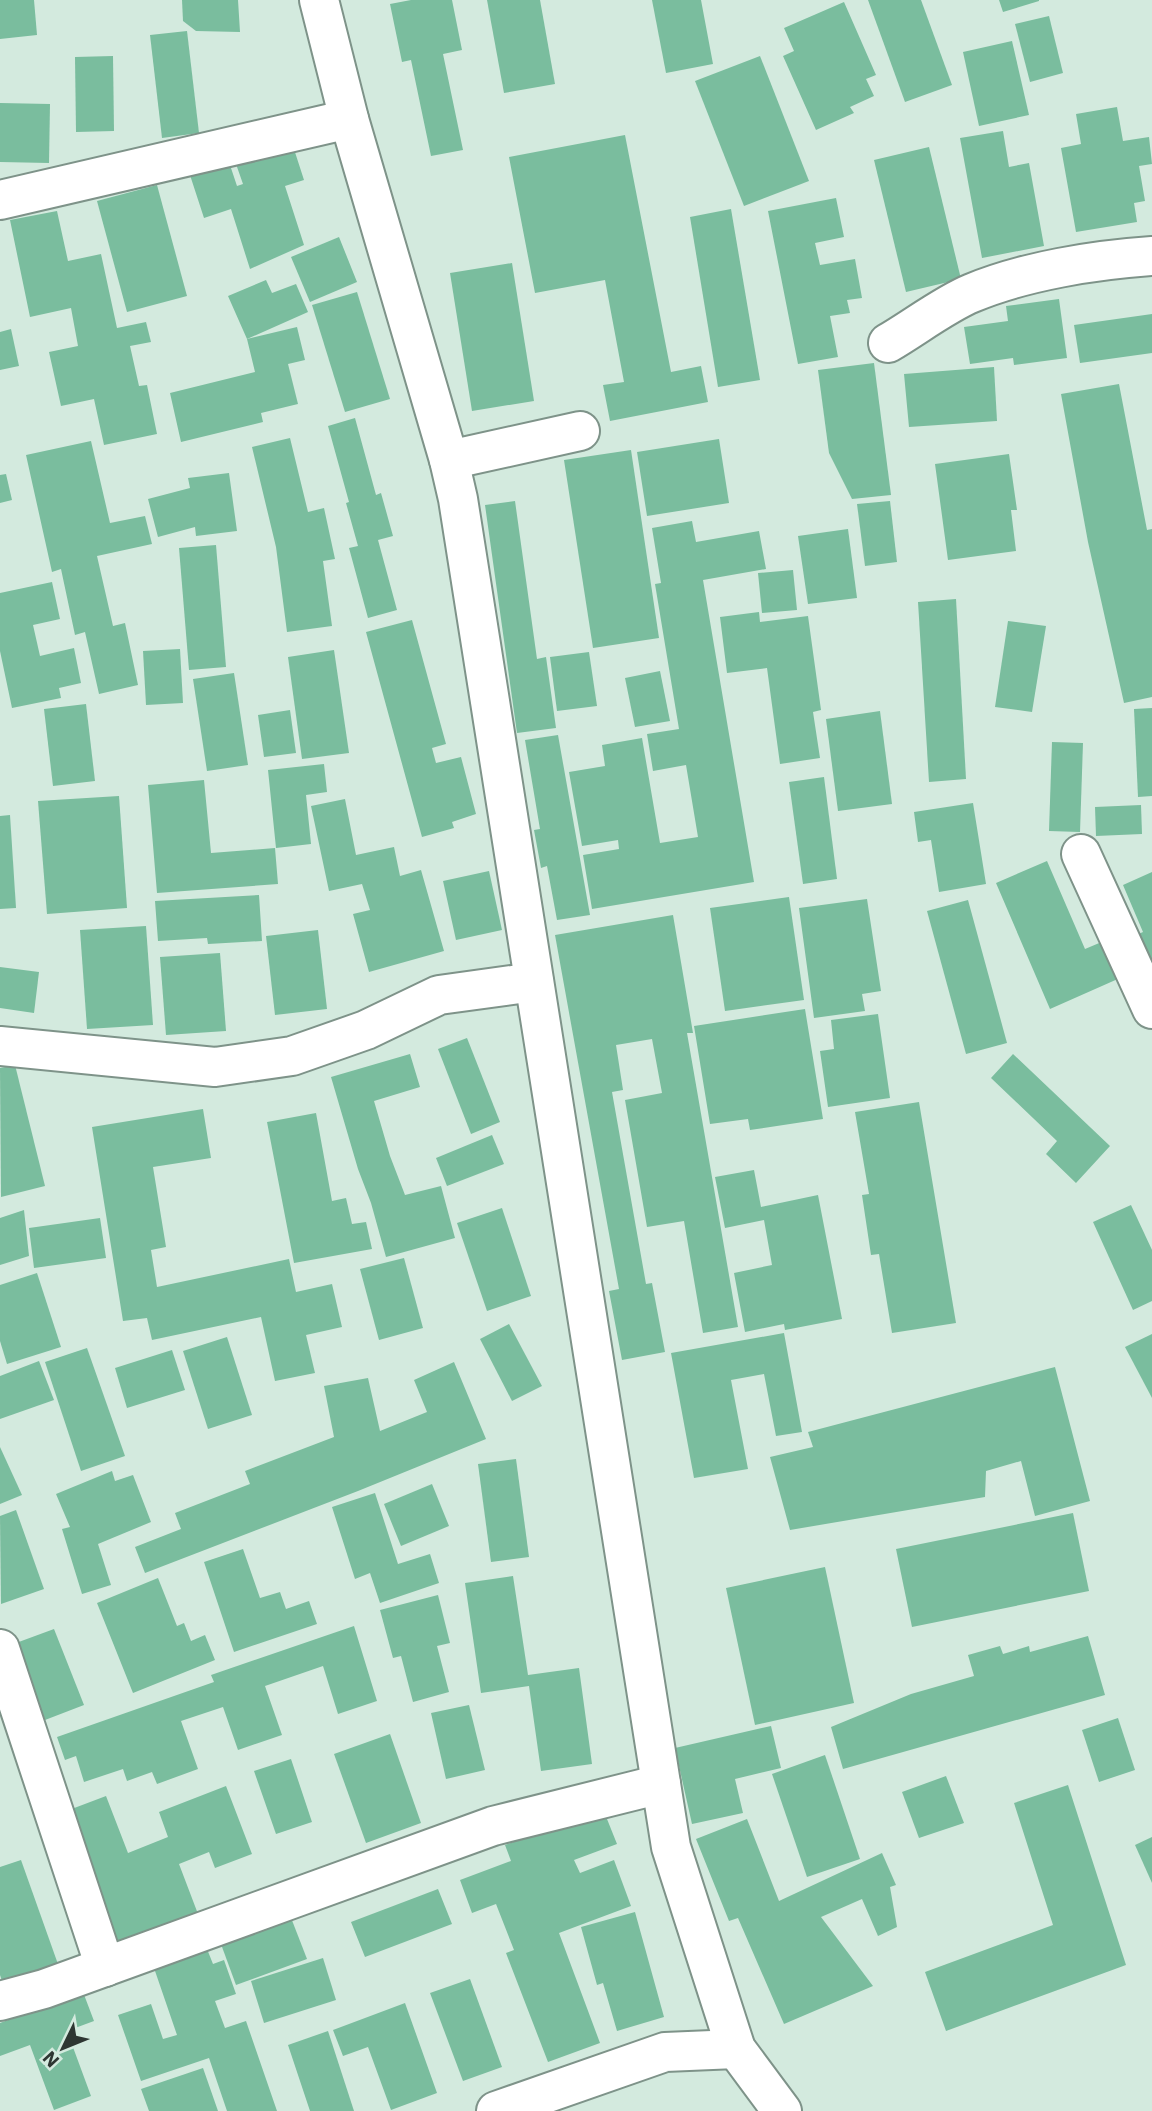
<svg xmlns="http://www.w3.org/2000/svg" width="1152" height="2111" viewBox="0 0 1152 2111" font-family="'IBM Plex Sans',sans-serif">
<rect width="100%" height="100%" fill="#d3eade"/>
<g fill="#7abd9e">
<polygon points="0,0 34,0 37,35 0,39"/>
<polygon points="182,0 238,0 240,32 196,31 183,21"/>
<polygon points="411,0 452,0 462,50 443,54 463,150 431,156 411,60 402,62 390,4"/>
<polygon points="487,0 540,0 555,84 504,93"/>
<polygon points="652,0 701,0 713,64 666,73"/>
<polygon points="868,0 921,0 952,85 905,102"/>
<polygon points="999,0 1039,0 1039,1 1003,12"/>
<polygon points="844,2 876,75 866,79 874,96 850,107 854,113 816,130 783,56 794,51 784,28"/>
<polygon points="1049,16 1063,73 1030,82 1015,24"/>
<polygon points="187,31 199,133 162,138 150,35"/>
<polygon points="1012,41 1029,115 979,126 963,52"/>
<polygon points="113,56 114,131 76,132 75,57"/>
<polygon points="760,56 809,181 744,206 695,81"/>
<polygon points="0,103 50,104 49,163 0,162"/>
<polygon points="1117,107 1123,141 1149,137 1152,164 1139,166 1145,201 1134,203 1137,222 1076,232 1061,148 1081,144 1076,114"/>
<polygon points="1003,131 1009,167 1029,163 1044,246 982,258 960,138"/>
<polygon points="625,135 671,372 701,366 708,402 610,421 603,385 624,382 605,280 535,293 509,157"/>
<polygon points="293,146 304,180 285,186 304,245 250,269 231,209 204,218 189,172 228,159 237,186 243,184 236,164"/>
<polygon points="929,147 961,279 906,292 874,160"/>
<polygon points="157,185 187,296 127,312 97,201"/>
<polygon points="836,198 844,237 815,243 820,265 855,259 862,298 847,300 850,313 830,316 838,357 798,364 768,211"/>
<polygon points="731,209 760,380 718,387 690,217"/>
<polygon points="57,211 68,261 101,254 117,328 146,322 151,342 130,346 139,386 147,385 157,434 104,445 94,399 61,406 49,352 78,346 71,308 30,317 10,220"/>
<polygon points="339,237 357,282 310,302 291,257"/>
<polygon points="512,263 534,401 472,411 450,273"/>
<polygon points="266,280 272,293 296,284 308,312 247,339 228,296"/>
<polygon points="357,292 390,399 345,412 312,305"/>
<polygon points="1059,299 1067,358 1014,365 1013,358 970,364 964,327 1008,321 1006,306"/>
<polygon points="1152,314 1152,353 1080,363 1074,325"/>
<polygon points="297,327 305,360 288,364 298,404 261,413 263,422 181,442 170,393 255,372 247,339"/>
<polygon points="11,329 19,366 0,370 0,332"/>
<polygon points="874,363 891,495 852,499 829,453 818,370"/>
<polygon points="994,367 997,421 909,427 904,374"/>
<polygon points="1119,384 1147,530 1152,529 1152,697 1124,703 1088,542 1061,394"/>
<polygon points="355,418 376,495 381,493 393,536 378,540 397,610 368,618 349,548 358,546 346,503 349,502 328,426"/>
<polygon points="290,438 308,512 324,508 335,559 323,561 332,626 287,632 276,547 252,447"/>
<polygon points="719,439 729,503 647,516 637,452"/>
<polygon points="91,441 110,523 145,516 152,544 97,556 113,626 125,623 138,685 99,694 85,632 75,635 61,569 52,572 26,455"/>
<polygon points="631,450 659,638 593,648 564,460"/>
<polygon points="1009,454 1017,510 1011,510 1016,551 948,560 935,464"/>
<polygon points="229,473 237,531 196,536 195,527 158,537 148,499 190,488 188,478"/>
<polygon points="6,474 12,500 0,503 0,475"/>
<polygon points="515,501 537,659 546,657 556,728 517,733 485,505"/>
<polygon points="890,501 897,562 865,566 857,504"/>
<polygon points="692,521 696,542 759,531 766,569 703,580 754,882 592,909 583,855 619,849 618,840 582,846 569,772 605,766 602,745 642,738 660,843 698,837 686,765 653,771 647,734 679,729 655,584 661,583 652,528"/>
<polygon points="848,529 857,598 808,604 798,536"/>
<polygon points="216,545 226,667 189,670 179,548"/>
<polygon points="793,570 797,610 762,613 758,573"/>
<polygon points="52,582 60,619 33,625 40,656 74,648 81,683 59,688 61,698 12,708 0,651 0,593"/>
<polygon points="956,599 966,779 929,782 918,602"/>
<polygon points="759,612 760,622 808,616 821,710 813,712 820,758 780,764 767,668 727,673 720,617"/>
<polygon points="412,620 446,744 432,748 436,763 461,757 476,814 452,822 454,828 422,837 366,632"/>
<polygon points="1008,621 1046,626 1032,712 995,707"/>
<polygon points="180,649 183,703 146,705 143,651"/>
<polygon points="334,650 349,753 302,759 288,657"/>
<polygon points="589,652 597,706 557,711 550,657"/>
<polygon points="660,671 670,721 635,727 625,678"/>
<polygon points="234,673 248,765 207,771 193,679"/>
<polygon points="86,704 95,781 53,786 44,709"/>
<polygon points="1152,708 1152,796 1138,797 1134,709"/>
<polygon points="290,710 296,753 264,757 258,715"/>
<polygon points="880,711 892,804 838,811 826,719"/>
<polygon points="558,735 590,915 557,920 547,866 541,868 534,830 540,829 525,740"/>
<polygon points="1052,742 1083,743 1080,832 1049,831"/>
<polygon points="324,764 327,792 306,795 311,844 276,848 268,770"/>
<polygon points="824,777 837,879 803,884 789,782"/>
<polygon points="204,780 211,853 275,848 278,884 157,893 148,785"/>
<polygon points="119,796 127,908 47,914 38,801"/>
<polygon points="345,799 356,855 394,847 400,876 421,870 444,951 369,972 353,914 370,910 362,884 329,891 311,806"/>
<polygon points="973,803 986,884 939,892 931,840 918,842 914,812"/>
<polygon points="1141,805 1142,834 1096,836 1095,807"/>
<polygon points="10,815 16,908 0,909 0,816"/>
<polygon points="1047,861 1085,949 1104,941 1120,978 1050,1009 996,883"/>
<polygon points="489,871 502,930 456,940 443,881"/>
<polygon points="1152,872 1152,997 1127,939 1143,932 1123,885"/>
<polygon points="259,895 262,941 208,944 207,938 158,941 155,901"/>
<polygon points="789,897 804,1000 725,1011 710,908"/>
<polygon points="867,899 881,991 862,994 865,1011 814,1018 799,908"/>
<polygon points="968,900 1007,1043 966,1054 927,911"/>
<polygon points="673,915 693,1033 687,1033 738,1327 703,1333 684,1221 647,1227 625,1100 662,1093 652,1039 616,1045 623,1090 612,1092 646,1284 652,1283 665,1352 622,1360 609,1291 619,1289 555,935"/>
<polygon points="146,926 153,1025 87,1029 80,930"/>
<polygon points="318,930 327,1009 275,1015 266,936"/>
<polygon points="220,953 226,1031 166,1035 160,957"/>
<polygon points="0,967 39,972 34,1013 0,1008"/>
<polygon points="805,1009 823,1119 750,1130 748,1119 710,1124 694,1026"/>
<polygon points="878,1014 890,1098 828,1107 820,1051 834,1049 831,1020"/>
<polygon points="467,1038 500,1122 471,1134 438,1049"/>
<polygon points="410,1054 420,1087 374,1101 390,1156 405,1195 441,1186 455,1238 386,1257 371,1203 358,1169 331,1077"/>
<polygon points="1013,1054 1110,1146 1076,1183 1046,1154 1057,1141 991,1078"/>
<polygon points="15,1065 45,1186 1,1197 0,1068"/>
<polygon points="919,1102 956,1323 892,1333 879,1254 871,1255 862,1195 869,1194 855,1112"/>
<polygon points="203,1109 211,1158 153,1167 166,1247 151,1250 157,1287 289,1259 296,1292 332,1284 342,1327 306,1335 315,1373 275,1381 261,1317 152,1340 147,1318 123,1321 92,1127"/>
<polygon points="316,1113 332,1201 346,1198 352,1224 366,1222 372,1249 294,1263 267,1122"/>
<polygon points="492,1135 504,1164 447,1186 436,1158"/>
<polygon points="754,1170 761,1207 818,1195 842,1319 785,1330 784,1324 745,1332 734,1273 772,1265 764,1220 725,1228 715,1177"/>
<polygon points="1131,1205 1152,1250 1152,1301 1133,1310 1093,1222"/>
<polygon points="502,1208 531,1296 487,1311 457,1223"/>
<polygon points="24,1210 29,1256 0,1265 0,1218"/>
<polygon points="100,1218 106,1258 34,1268 29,1228"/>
<polygon points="404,1258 423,1328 379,1340 360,1269"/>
<polygon points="37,1273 61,1347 7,1364 0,1341 0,1285"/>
<polygon points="509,1324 542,1386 512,1401 480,1339"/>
<polygon points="784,1333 802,1432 776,1436 764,1374 731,1380 748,1469 694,1478 671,1353"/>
<polygon points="1152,1334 1152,1398 1125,1347"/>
<polygon points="227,1337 252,1415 208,1429 183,1351"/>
<polygon points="87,1348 125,1456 81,1471 45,1362"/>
<polygon points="172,1350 185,1390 127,1408 115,1368"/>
<polygon points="39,1361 54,1400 0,1419 0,1376"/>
<polygon points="454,1362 486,1439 358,1491 145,1573 135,1547 181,1529 175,1513 250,1484 245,1471 334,1437 324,1386 368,1378 380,1431 427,1412 414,1380"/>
<polygon points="1055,1367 1090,1501 1035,1516 1021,1461 986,1471 985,1497 790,1530 770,1457 813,1447 808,1432"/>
<polygon points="0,1447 22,1495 0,1504"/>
<polygon points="516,1459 529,1557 491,1562 478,1464"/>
<polygon points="112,1471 115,1481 133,1475 151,1522 98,1544 111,1585 82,1594 62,1529 70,1527 56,1494"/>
<polygon points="432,1484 449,1526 401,1546 384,1504"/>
<polygon points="375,1493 398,1564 430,1554 439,1583 380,1603 370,1573 355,1579 332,1507"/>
<polygon points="16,1510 44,1589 1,1604 0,1516"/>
<polygon points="1073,1513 1089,1591 912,1627 896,1549"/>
<polygon points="243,1549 260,1598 280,1592 286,1609 309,1601 317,1624 234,1652 204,1562"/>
<polygon points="825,1567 854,1703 755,1725 726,1588"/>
<polygon points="513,1576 528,1675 579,1668 592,1764 541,1771 529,1686 481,1693 465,1583"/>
<polygon points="158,1578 177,1626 184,1623 191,1641 205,1635 215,1660 133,1693 97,1603"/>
<polygon points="438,1595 450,1643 437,1646 449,1692 413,1702 401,1656 393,1658 380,1610"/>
<polygon points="354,1626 377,1701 338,1714 323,1666 265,1686 282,1735 238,1750 223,1707 181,1721 198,1769 157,1784 152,1772 127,1781 123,1769 84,1782 76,1756 65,1760 57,1737 214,1682 211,1675"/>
<polygon points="54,1629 84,1705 45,1720 16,1643"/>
<polygon points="1088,1636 1105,1695 843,1769 831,1727 911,1694 974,1676 968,1655 1000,1646 1003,1654 1029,1646 1030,1652"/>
<polygon points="469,1705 485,1770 446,1779 431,1713"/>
<polygon points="1118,1718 1135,1770 1099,1782 1082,1730"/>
<polygon points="771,1726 781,1768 735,1779 743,1813 692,1824 675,1748"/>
<polygon points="390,1734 421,1823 366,1843 334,1754"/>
<polygon points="825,1755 860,1859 807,1877 772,1774"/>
<polygon points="291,1759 312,1822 276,1834 254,1771"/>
<polygon points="946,1776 964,1823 919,1838 902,1792"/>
<polygon points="1068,1785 1126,1965 946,2031 925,1972 1053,1925 1014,1803"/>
<polygon points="226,1786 252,1854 215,1868 209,1852 179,1864 198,1914 111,1947 69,1810 106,1796 128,1853 168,1837 159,1812"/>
<polygon points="603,1809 617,1844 574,1860 580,1873 614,1860 631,1906 559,1933 600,2043 548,2062 506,1953 514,1950 496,1904 472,1913 460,1880 511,1861 505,1845"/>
<polygon points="747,1819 779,1901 882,1853 896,1885 890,1887 897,1927 878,1936 862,1899 821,1917 873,1986 784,2024 738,1918 729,1921 696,1839"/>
<polygon points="1152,1837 1152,1883 1135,1845"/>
<polygon points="21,1860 59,1967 4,1987 0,1975 0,1867"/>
<polygon points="438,1889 452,1924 365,1957 351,1922"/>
<polygon points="288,1910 307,1959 236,1985 218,1936"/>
<polygon points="635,1912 664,2017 617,2031 603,1983 597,1985 581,1927"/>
<polygon points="207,1949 213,1964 224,1960 236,1994 215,2001 225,2028 246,2021 277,2111 227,2111 209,2058 141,2081 118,2015 151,2004 163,2039 177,2035 154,1968"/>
<polygon points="323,1958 336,2000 264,2023 251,1981"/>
<polygon points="470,1979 502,2067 463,2081 430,1993"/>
<polygon points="83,1992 94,2021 67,2031 91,2096 54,2110 30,2045 0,2056 0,2023"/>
<polygon points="405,2003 437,2093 391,2110 368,2047 343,2056 333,2030"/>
<polygon points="328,2031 354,2111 310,2111 288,2045"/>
<polygon points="203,2068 218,2111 149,2111 141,2089"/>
</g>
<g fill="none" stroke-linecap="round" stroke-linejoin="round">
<defs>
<g id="minor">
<polyline points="319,0 349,119 449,460 458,499 671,1847 736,2049 782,2111"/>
<polyline points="0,200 349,119"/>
<path d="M888 343C914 328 945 304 972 293 1025 271 1094 260 1152 256"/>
<polyline points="449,460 580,431"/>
<polyline points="1081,854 1152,1009"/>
<polyline points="0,1046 215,1067 292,1056 366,1030 439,995 534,982"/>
<polyline points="0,1649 105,1967"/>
<polyline points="0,2001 44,1989 493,1826 661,1784"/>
<polyline points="496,2111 665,2052 736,2049"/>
</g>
</defs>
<use href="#minor" stroke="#7e9389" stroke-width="42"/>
<use href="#minor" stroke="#fff" stroke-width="38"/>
</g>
<g transform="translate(63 2048) rotate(227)" stroke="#d3eade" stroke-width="5" paint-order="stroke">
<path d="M0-5L12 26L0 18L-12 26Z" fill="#2e3632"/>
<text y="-10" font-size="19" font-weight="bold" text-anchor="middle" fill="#2e3632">N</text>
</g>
</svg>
